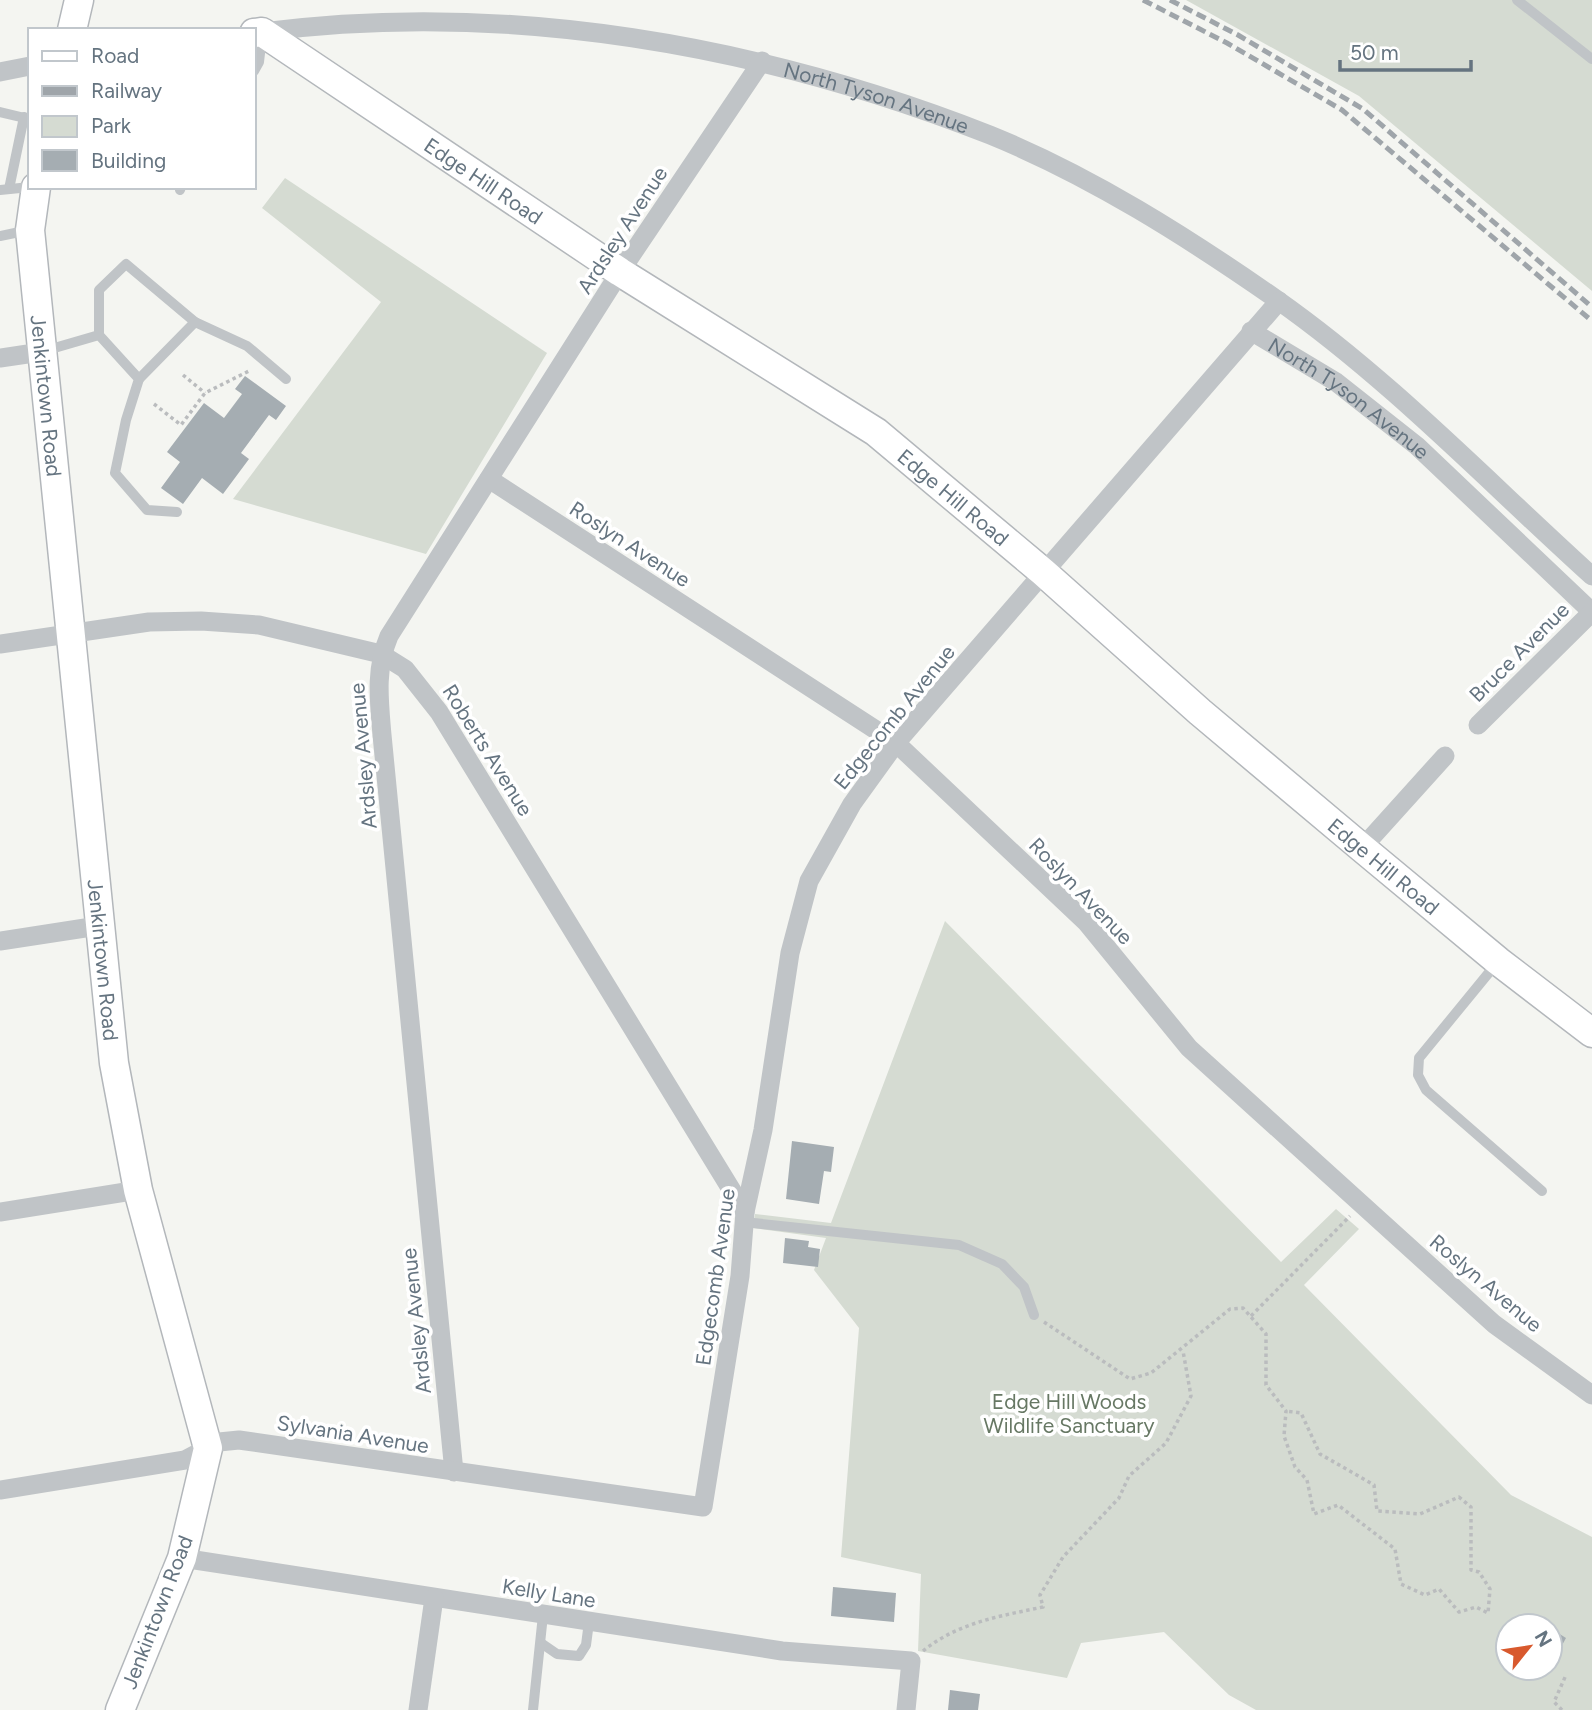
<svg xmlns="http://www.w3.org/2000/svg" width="1592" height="1710" viewBox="0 0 1592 1710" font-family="Figtree,sans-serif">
<rect width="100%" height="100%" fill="#f4f5f1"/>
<g fill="#d5dbd2" fill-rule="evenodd">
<polygon points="1186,0 1592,0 1592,291 1359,96"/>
<polygon points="285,178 547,353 426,554 233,499 381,302 262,208"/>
<path d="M945 921 1281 1262 1336 1209 1359 1229 1304 1285 1511 1495 1592 1537V1710H1256L1229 1695 1164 1632 1081 1643 1067 1678 918 1651 921 1574 841 1557 859 1328 814 1270 826 1238 753 1228 755 1214 831 1223ZM1508 1626H1550V1668H1508Z"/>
</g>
<g fill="#a5adb2">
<polygon points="245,376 286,406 276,420 269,415 241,453 249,459 223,494 202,478 183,504 161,488 180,462 167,452 204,403 224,418 242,394 235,389"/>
<polygon points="792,1141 834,1147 831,1172 824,1171 819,1204 786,1199"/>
<polygon points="785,1238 809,1241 808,1247 820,1249 818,1267 783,1263"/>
<polygon points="833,1587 896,1593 894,1622 831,1616"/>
<polygon points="1550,1628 1566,1638 1550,1667"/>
<polygon points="950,1690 980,1694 978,1710 948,1710"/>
</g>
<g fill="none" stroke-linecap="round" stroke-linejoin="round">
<defs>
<g id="secondary">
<polyline points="72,30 79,0"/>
<path id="s3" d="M254 33 262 32 620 272 876 432 1043 572 1200 712 1362 848 1498 961 1592 1033"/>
<path id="s4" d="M36 187 30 230 114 1063 138 1190 208 1448 182 1558 120 1710"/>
</g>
</defs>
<use href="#secondary" stroke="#b3b7bb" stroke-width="31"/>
<g stroke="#babcbe" stroke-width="3.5" stroke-dasharray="3.5 3.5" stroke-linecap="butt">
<polyline points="183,375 205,393"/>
<polyline points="154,404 181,425 205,393 251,370"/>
<polyline points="1251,1316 1350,1216"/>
<polyline points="1044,1322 1130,1379 1151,1373 1230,1309 1243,1308 1266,1334 1266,1385 1286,1411 1284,1436 1295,1467 1307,1480 1314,1514 1338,1505 1395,1549 1401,1584 1425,1595 1439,1589 1459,1612 1476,1607 1488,1613 1490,1589 1479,1572 1471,1570 1471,1507 1459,1497 1420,1514 1377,1511 1374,1485 1320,1454 1301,1413 1286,1411"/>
<path d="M923 1651C957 1623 1000 1616 1043 1607L1040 1595 1063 1557 1119 1498 1129 1476 1166 1443 1191 1396 1183 1351"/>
<polyline points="1562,1710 1554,1702 1566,1675"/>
</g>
<g stroke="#c0c4c7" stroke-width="10">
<polyline points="1517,0 1592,59"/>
<polyline points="254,71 259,62 262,36"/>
<polyline points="0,112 29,119"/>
<polyline points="9,189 24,117"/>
<polyline points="0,190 30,187"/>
<polyline points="180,190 181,187"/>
<polyline points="0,236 29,230"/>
<polyline points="99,335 99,290 126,264 195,322"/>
<polyline points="44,351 99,335 139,379 126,420 115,473 147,510 177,512"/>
<polyline points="139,379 195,322 247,346 286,379"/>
<polyline points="1496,964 1419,1058 1418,1075 1426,1090 1542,1191"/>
<polyline points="744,1222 959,1245 1002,1264 1024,1287 1034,1315"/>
<polyline points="541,1643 557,1654 579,1656 586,1645 589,1622"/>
<polyline points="533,1710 543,1615"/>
</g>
<g stroke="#c0c4c7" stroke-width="19">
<path id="s1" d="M262 32C508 0 761 45 990 135 1091 176 1187 237 1276 299 1390 379 1489 483 1592 576"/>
<polyline points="0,72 30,66"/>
<path id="s2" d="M1251 331 1336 382 1417 446 1592 612"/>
<polyline points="0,358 41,352"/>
<polyline points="489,479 896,743 1086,922 1189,1048 1494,1324 1592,1395"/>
<polyline points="0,644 149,622 201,621 259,625 381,654 405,669 439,712 745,1212"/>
<polyline points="1478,725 1592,612"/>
<polyline points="1362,848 1445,756"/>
<polyline points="0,941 98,926"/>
<polyline points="0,1212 138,1190"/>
<path d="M454 1472 382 735C379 700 375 669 389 636L620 272 762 61"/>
<polyline points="0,1490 185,1460 219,1442 239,1440 703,1507 740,1276 745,1212 763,1130 790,953 809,881 852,804 896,743 1279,301"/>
<polyline points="182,1558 782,1651 911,1661 906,1710"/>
<polyline points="418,1710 434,1598"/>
</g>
<use href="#secondary" stroke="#fff" stroke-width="28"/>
<g stroke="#9fa5aa" stroke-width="5" stroke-dasharray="10 5" stroke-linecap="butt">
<polyline points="1143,0 1227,43 1342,110 1592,321"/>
<polyline points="1170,0 1238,35 1363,109 1592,307"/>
</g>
</g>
<g text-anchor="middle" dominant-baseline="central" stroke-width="7" stroke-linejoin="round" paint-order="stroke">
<g font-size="21" fill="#657480" stroke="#fff">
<text stroke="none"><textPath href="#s1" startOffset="623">North Tyson Avenue</textPath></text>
<text stroke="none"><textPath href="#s3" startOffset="275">Edge Hill Road</textPath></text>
<text transform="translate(622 230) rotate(-57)">Ardsley Avenue</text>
<text stroke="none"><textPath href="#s4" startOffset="210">Jenkintown Road</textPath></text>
<text stroke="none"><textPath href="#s2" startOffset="119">North Tyson Avenue</textPath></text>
<text stroke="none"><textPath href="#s3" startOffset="842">Edge Hill Road</textPath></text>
<text transform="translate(630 544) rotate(33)">Roslyn Avenue</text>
<text transform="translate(1519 652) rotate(-45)">Bruce Avenue</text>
<text transform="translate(894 717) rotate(-51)">Edgecomb Avenue</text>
<text transform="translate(488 750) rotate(58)">Roberts Avenue</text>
<text transform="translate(363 756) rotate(-95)">Ardsley Avenue</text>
<text stroke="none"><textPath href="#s3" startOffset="1409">Edge Hill Road</textPath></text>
<text transform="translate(1081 891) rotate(46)">Roslyn Avenue</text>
<text stroke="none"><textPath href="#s4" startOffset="777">Jenkintown Road</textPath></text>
<text transform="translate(715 1277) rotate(-82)">Edgecomb Avenue</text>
<text transform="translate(1486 1283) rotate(40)">Roslyn Avenue</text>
<text transform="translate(416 1321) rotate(-96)">Ardsley Avenue</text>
<text transform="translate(353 1434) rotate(9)">Sylvania Avenue</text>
<text transform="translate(549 1593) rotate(9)">Kelly Lane</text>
<text transform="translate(157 1612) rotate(-69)">Jenkintown Road</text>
</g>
<g font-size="21" fill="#677864" stroke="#fff">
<text x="1069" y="1401">Edge Hill Woods<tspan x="1069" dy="24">Wildlife Sanctuary</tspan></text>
</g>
</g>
<rect x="28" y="28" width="228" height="161" fill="#ffffff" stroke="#c1c7cc" stroke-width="2"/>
<rect x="42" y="51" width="35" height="10" fill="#ffffff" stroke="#c1c7cc" stroke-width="2"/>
<text x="91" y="63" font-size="21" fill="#657480">Road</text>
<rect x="42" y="86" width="35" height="10" fill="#9fa5aa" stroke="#c1c7cc" stroke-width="2"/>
<text x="91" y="98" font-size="21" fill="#657480">Railway</text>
<rect x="42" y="116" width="35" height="21" fill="#d5dbd2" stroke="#c1c7cc" stroke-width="2"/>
<text x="91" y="133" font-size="21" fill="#657480">Park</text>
<rect x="42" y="150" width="35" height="21" fill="#a5adb2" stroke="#c1c7cc" stroke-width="2"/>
<text x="91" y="168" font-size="21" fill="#657480">Building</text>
<g transform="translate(1529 1647) rotate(60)"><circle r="33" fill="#ffffff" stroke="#c1c7cc" stroke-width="2"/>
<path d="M0-5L12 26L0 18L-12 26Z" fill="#d8592d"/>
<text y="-10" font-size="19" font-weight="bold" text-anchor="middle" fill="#657480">N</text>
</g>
<path d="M1340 60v10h131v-10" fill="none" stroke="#657480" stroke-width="3.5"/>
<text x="1350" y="60" font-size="21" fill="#657480" stroke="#ffffff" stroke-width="5" paint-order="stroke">50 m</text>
</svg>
